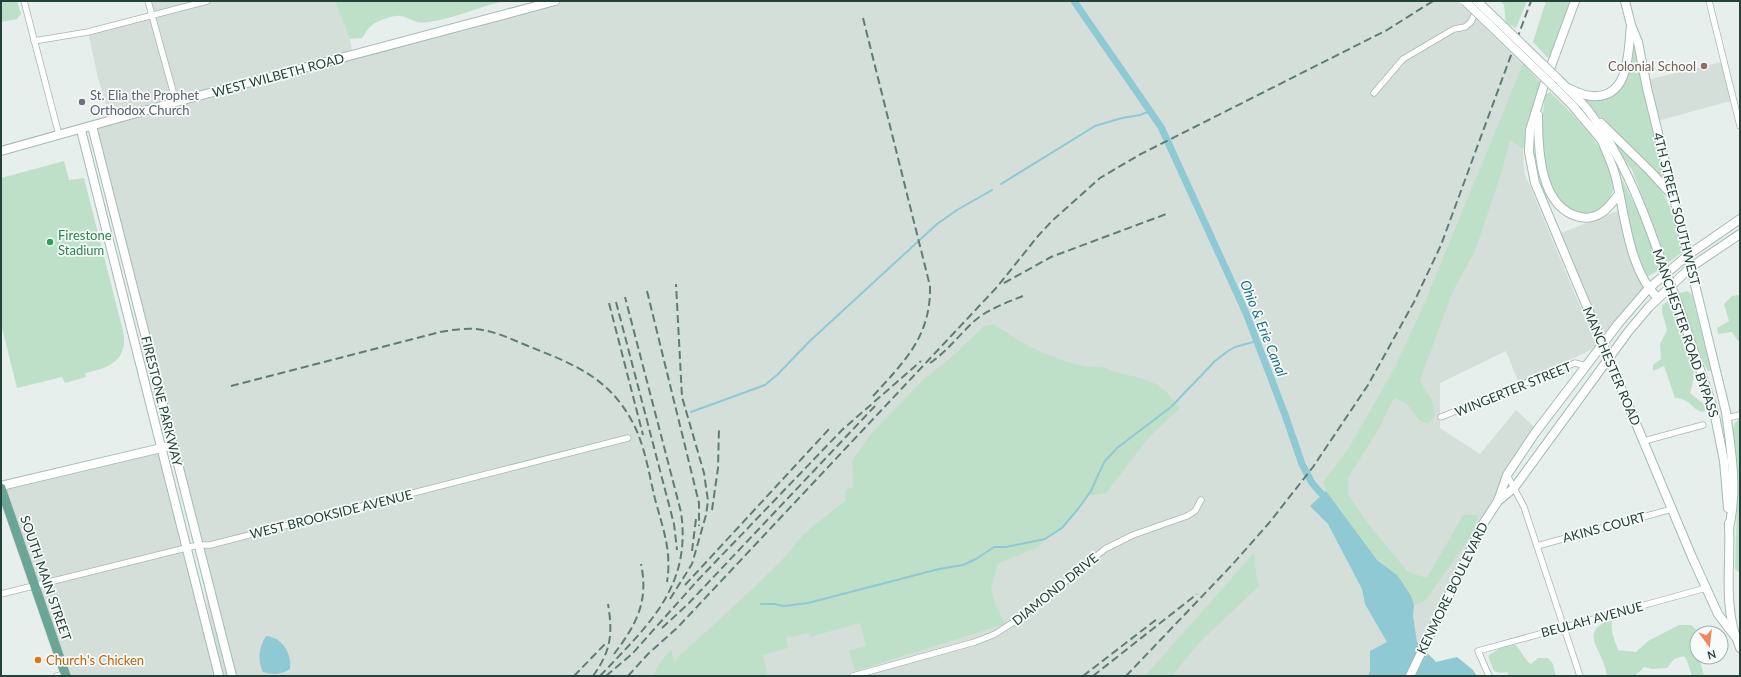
<svg xmlns="http://www.w3.org/2000/svg" width="1741" height="677" viewBox="0 0 1741 677" font-family="Lato,sans-serif">
<rect width="100%" height="100%" fill="#e6efeb"/>
<g fill="#d4dfda">
<polygon points="148,1 335,1 343,19 350,39 353,55 555,1 1458,1 1542,84 1523,149 1524,172 1597,347 1519,384 1506,351 1440,383 1440,428 1480,454 1516,410 1535,428 1401,676 66,676 1,488 161,447 217,666 198,545 92,126 111,121 98,78 88,32 152,15"/>
<polygon points="1722,62 1731,101 1657,121 1646,80"/>
<polygon points="1622,209 1648,289 1603,344 1556,235"/>
</g>
<g fill="#bfe0c8">
<polygon points="1,1 17,1 21,14 17,19 1,22"/>
<path d="M335 1H504C479 7 455 18 429 22 413 25 412 17 400 16 395 15 384 19 379 21 370 25 367 30 362 38L350 39Z"/>
<polygon points="1501,1 1527,1 1516,28 1506,23 1504,5"/>
<polygon points="1546,1 1571,1 1549,59 1533,42"/>
<path d="M1633 37 1647 108 1666 184 1581 98C1588 97 1614 93 1618 90 1633 80 1632 52 1633 37Z"/>
<polygon points="1523,64 1542,84 1523,149 1510,140 1502,171 1475,251 1453,291 1420,380 1425,391 1432,400 1435,416 1428,424 1419,420 1406,403 1394,398 1381,425 1348,478 1348,494 1366,521 1408,572 1427,578 1463,515 1478,515 1474,532 1425,601 1414,605 1411,596 1398,577 1377,560 1326,491 1323,482 1350,446 1394,369 1422,309"/>
<path d="M1550 92C1572 114 1607 146 1613 179 1617 200 1594 224 1573 212 1561 206 1551 189 1547 176 1538 151 1542 121 1545 95Z"/>
<path d="M1609 136 1658 185C1672 206 1677 228 1682 252L1668 263 1632 170Z"/>
<path d="M64 161 69 180 84 178 123 331C129 360 109 368 85 373L86 377 65 383 62 377 17 388 1 324V178Z"/>
<path d="M1620 175 1646 228 1659 270 1647 277C1632 245 1626 212 1619 177Z"/>
<polygon points="1688,291 1692,295 1711,371 1708,371 1703,362 1679,293"/>
<polygon points="1738,295 1740,300 1740,340 1738,341 1732,332 1718,334 1717,328 1729,321 1724,304 1732,296"/>
<path d="M1670 300C1678 322 1690 345 1693 369 1695 377 1692 385 1690 393L1704 404 1707 409 1703 412C1691 410 1692 399 1675 398L1664 366 1653 371V365L1661 359 1660 344 1667 330 1662 312V305Z"/>
<path d="M994 324C1021 344 1050 358 1082 366 1088 368 1095 366 1101 367 1105 367 1108 370 1112 371 1145 380 1159 378 1180 408L1149 437 1106 493 1088 496 1062 528 1045 539 1038 547 998 564 991 589 995 603 1005 624 855 671 849 651 866 646 860 623 810 637 809 633 786 638 788 648 763 655 768 676H653L660 662 671 650 675 662 679 656C713 626 746 595 778 564 787 556 794 545 802 536 815 523 831 513 845 501L846 490 853 487 852 461 870 435 923 380 948 360 984 326Z"/>
<path d="M1740 419V573L1735 569C1736 533 1738 497 1737 461 1736 449 1727 425 1740 419Z"/>
<path d="M1254 553C1256 564 1255 575 1259 586L1199 643 1172 676H1145Z"/>
<path d="M1607 621H1612C1610 630 1615 641 1618 650L1636 652 1648 641 1679 625H1691L1697 630V657H1699L1704 676H1692L1687 661 1684 656 1674 659 1667 668 1653 669 1644 667 1635 676H1607C1606 673 1606 670 1605 667 1600 648 1581 633 1607 621Z"/>
<path d="M1514 644C1522 650 1523 659 1531 664L1538 658H1548L1553 664 1556 676H1509L1507 672 1501 673 1494 671 1488 656 1500 648Z"/>
</g>
<g fill="#8ec9d4">
<polygon points="1326,491 1377,560 1398,576 1411,596 1414,605 1413,616 1417,642 1436,662 1457,657 1473,670 1477,676 1368,676 1370,671 1370,651 1387,642 1365,604 1362,589 1328,524 1310,506"/>
<path d="M266 636C283 637 292 655 290 669 281 675 273 675 263 672 257 660 259 647 266 636Z"/>
</g>
<g fill="none" stroke-linecap="round" stroke-linejoin="round">
<g stroke="#8ec9d4" stroke-width="2">
<polyline points="1001,184 1095,126 1122,118 1140,115 1150,111"/>
<polyline points="691,412 765,385 777,375 811,340 937,224 957,210 992,190"/>
<polyline points="761,604 774,604 784,606 808,603 939,569 963,565 976,559 994,547 1006,547 1045,539 1062,528 1078,509 1091,491 1099,473 1105,461 1117,448 1171,407 1215,361 1228,351 1235,347 1257,341"/>
</g>
<polyline stroke="#8ec9d4" stroke-width="7" points="1074,1 1161,127 1246,313 1284,412 1302,464 1312,483 1328,501"/>
<defs>
<g id="street">
<polyline points="24,1 59,135"/>
<polyline points="148,1 176,102"/>
<polyline points="1709,1 1740,126"/>
<polyline points="34,41 88,32 207,1"/>
<polyline points="1374,93 1403,59 1454,29 1465,27 1471,22 1477,9"/>
<polyline points="1441,417 1575,363 1586,366"/>
<polyline points="1727,418 1740,415"/>
<polyline points="1644,441 1703,425"/>
<polyline points="1507,475 1524,507 1580,676"/>
<polyline points="1537,546 1672,509"/>
<polyline points="1,594 198,545 210,545 628,438"/>
<polyline points="57,676 65,674"/>
<polyline points="853,676 975,642 995,634 1026,614 1105,549 1133,535 1187,516 1195,511 1201,500"/>
<polyline points="1489,676 1478,651 1706,588"/>
</g>
<g id="secondary">
<polyline points="1575,1 1544,85 1530,130 1529,152 1535,183 1692,557 1718,614 1737,639 1740,648"/>
<path d="M1625 1 1631 25 1638 42 1647 88 1726 412C1731 451 1738 488 1729 528"/>
<path d="M1557 78C1568 90 1582 101 1591 114 1621 155 1640 201 1657 249"/>
<polyline points="1554,87 1572,105 1604,143"/>
<path d="M1568 88C1575 91 1583 96 1592 96 1630 99 1628 52 1631 26"/>
<path d="M1538 115C1538 148 1539 208 1580 217 1599 221 1609 207 1619 194"/>
<polyline points="1601,123 1650,171 1673,196"/>
<polyline points="92,126 232,676"/>
<polyline points="81,130 219,676"/>
<path d="M1601 138C1606 152 1613 165 1616 178 1625 215 1629 271 1658 298"/>
<polyline points="1,151 176,102 555,1"/>
<polyline points="1678,304 1714,411 1724,461 1728,508"/>
<polyline points="1,486 174,445"/>
<polyline points="1498,501 1507,475 1535,433 1618,324 1648,289 1688,255 1740,219"/>
<path d="M1729 523C1731 561 1724 598 1735 635"/>
<polyline points="1410,676 1483,524 1498,501 1514,488 1628,332 1649,307 1691,267 1740,234"/>
</g>
<polyline id="primary" points="1,488 66,676"/>
</defs>
<use href="#street" stroke="#a8b8b2" stroke-width="7"/>
<use href="#secondary" stroke="#a4bbb3" stroke-width="10"/>
<use href="#primary" stroke="#c2cac8" stroke-width="10"/>
<use href="#street" stroke="#fff" stroke-width="5.5"/>
<use href="#secondary" stroke="#fff" stroke-width="8"/>
<use href="#primary" stroke="#6aa596" stroke-width="9"/>
<g stroke="#5f7d75" stroke-width="2" stroke-dasharray="8 4" stroke-linecap="butt">
<path d="M863 18 930 286C931 336 905 361 873 396"/>
<polyline points="1004,283 1051,257 1169,213"/>
<polyline points="647,291 699,503 699,526"/>
<polyline points="616,302 674,524 677,550"/>
<polyline points="609,303 643,435"/>
<path d="M930 363C949 350 961 332 978 318 991 308 1008 302 1023 296"/>
<path d="M231 386 440 332C452 330 464 328 476 329 495 331 511 339 528 346 573 364 609 377 633 423 645 446 649 474 655 499 663 529 672 551 667 582"/>
<polyline points="712,510 718,468 719,428"/>
<polyline points="692,551 696,519"/>
<polyline points="685,585 831,427"/>
<polyline points="670,599 692,564 706,515 708,501 704,473 682,397 676,284"/>
<polyline points="662,628 688,604 875,406"/>
<path d="M614 654C636 625 649 602 641 564"/>
<polyline points="574,676 605,644"/>
<path d="M593 676C611 651 613 634 608 604"/>
<path d="M600 676C647 626 692 588 681 512L625 297"/>
<polyline points="606,676 632,654 698,580 842,430 921,361"/>
<polyline points="628,676 648,654 678,627 997,287 1038,236 1052,221 1100,178 1139,155 1387,30 1433,1"/>
<polyline points="1083,676 1157,619"/>
<polyline points="1093,676 1197,594"/>
<polyline points="1126,676 1231,566 1269,523 1313,467 1368,385 1414,302 1441,245 1531,1"/>
</g>
<defs>
<g id="secondary-bridge">
<polyline points="1465,1 1554,87"/>
<polyline points="1477,1 1557,78"/>
<polyline points="1657,249 1678,304"/>
</g>
</defs>
<use href="#secondary-bridge" stroke="#a4bbb3" stroke-width="10" stroke-linecap="butt"/>
<use href="#secondary-bridge" stroke="#fff" stroke-width="8"/>
</g>
<circle fill="#8d6e63" stroke="#f7fbf9" stroke-width="1.5" cx="1704" cy="66" r="4"/>
<circle fill="#6b7280" stroke="#f7fbf9" stroke-width="1.5" cx="82" cy="102" r="4"/>
<circle fill="#2e9e5b" stroke="#f7fbf9" stroke-width="1.5" cx="50" cy="242" r="4"/>
<circle fill="#e8710a" stroke="#f7fbf9" stroke-width="1.5" cx="38" cy="660" r="4"/>
<g text-anchor="middle" dominant-baseline="central" stroke-width="3.5" stroke-linejoin="round" paint-order="stroke">
<g font-size="13" fill="#785e54" stroke="#f7fbf9" text-anchor="end">
<text x="1696" y="66">Colonial School</text>
</g>
<g font-size="13" fill="#24423a" stroke="#f7fbf9">
<text transform="translate(278 75) rotate(-15)">WEST WILBETH ROAD</text>
<text transform="translate(1677 209) rotate(76)">4TH STREET SOUTHWEST</text>
<text transform="translate(1686 333) rotate(71)">MANCHESTER ROAD BYPASS</text>
<text transform="translate(1612 366) rotate(67)">MANCHESTER ROAD</text>
<text transform="translate(1513 389) rotate(-22)">WINGERTER STREET</text>
<text transform="translate(162 401) rotate(76)">FIRESTONE PARKWAY</text>
<text transform="translate(331 514) rotate(-14)">WEST BROOKSIDE AVENUE</text>
<text transform="translate(1604 527) rotate(-15)">AKINS COURT</text>
<text transform="translate(46 578) rotate(71)">SOUTH MAIN STREET</text>
<text transform="translate(1452 588) rotate(-64)">KENMORE BOULEVARD</text>
<text transform="translate(1055 589) rotate(-39)">DIAMOND DRIVE</text>
<text transform="translate(1592 619) rotate(-15)">BEULAH AVENUE</text>
</g>
<g font-size="13" fill="#5b616d" stroke="#f7fbf9" text-anchor="start">
<text x="90" y="95">St. Elia the Prophet<tspan x="90" dy="15">Orthodox Church</tspan></text>
</g>
<g font-size="13" fill="#27864d" stroke="#f7fbf9" text-anchor="start">
<text x="58" y="235">Firestone<tspan x="58" dy="15">Stadium</tspan></text>
</g>
<g font-size="13" fill="#c56008" stroke="#f7fbf9" text-anchor="start">
<text x="46" y="660">Church's Chicken</text>
</g>
<g font-size="14" font-style="italic" fill="#1c6f80" stroke="#f7fbf9">
<text transform="translate(1264 328) rotate(68)">Ohio &amp; Erie Canal</text>
</g>
</g>
<rect width="1741" height="677" fill="none" stroke="#24423a" stroke-width="4"/>
<g transform="translate(1709 645) rotate(165)"><circle r="19" fill="#f7fbf9" stroke="#a3b1ad"/>
<path d="M0-3L7 15L0 10L-7 15Z" fill="#f4845f"/>
<text y="-6" font-size="11" font-weight="bold" text-anchor="middle" fill="#24423a">N</text>
</g>
</svg>
